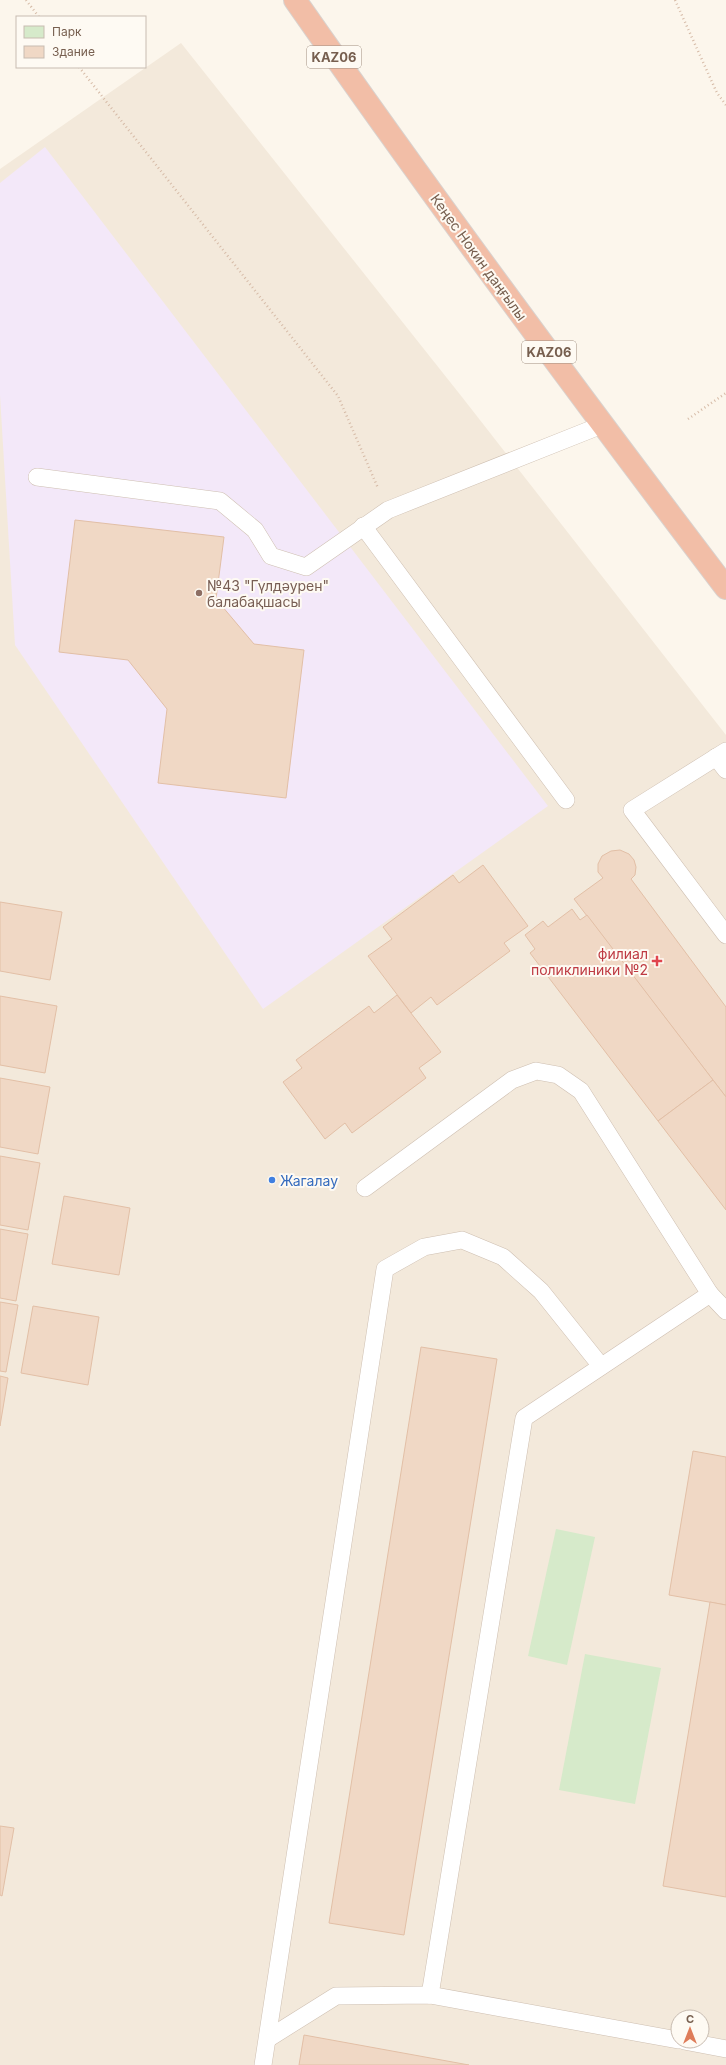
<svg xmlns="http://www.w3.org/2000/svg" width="726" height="2065" viewBox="0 0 726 2065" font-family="Inter,sans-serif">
<rect width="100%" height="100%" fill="#fcf6ec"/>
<path fill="#f3e9db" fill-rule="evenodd" d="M181 43 462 397 726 735V2065H0V169ZM678 2017H702V2041H678Z"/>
<polygon fill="#f3e8f9" points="45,147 548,806 263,1009 15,645 0,395 0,183"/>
<g fill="#d6eaca">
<polygon points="556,1529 595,1537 567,1665 528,1656"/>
<polygon points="585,1654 661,1668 635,1804 559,1790"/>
</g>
<g fill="#f0d8c5" stroke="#e2bfa6">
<polygon points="75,520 224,537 216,599 254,644 304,650 286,798 158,783 167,709 128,660 59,652"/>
<polygon points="620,850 629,854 634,860 636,867 635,875 631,879 726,1007 726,1097 574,899 603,878 598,872 598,864 602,856 611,851"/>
<polygon points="483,865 528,926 504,943 510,951 437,1005 431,997 411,1013 368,956 392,939 383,927 453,875 459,883"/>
<polygon points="0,902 62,912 50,980 0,971"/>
<polygon points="572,909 580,920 587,915 713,1080 658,1121 530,953 535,949 525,935 543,921 548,927"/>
<polygon points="397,995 441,1052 419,1068 426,1078 352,1133 345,1123 325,1139 283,1082 302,1068 296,1060 369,1006 374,1013"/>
<polygon points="0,996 57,1006 45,1073 0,1065"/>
<polygon points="0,1078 50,1087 38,1154 0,1147"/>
<polygon points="713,1080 726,1097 726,1210 658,1121"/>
<polygon points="0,1156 40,1163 28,1230 0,1225"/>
<polygon points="64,1196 130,1208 119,1275 52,1264"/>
<polygon points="0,1229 28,1234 16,1301 0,1298"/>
<polygon points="0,1302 18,1305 6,1372 0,1371"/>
<polygon points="33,1306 99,1317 88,1385 21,1373"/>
<polygon points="421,1347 497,1359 404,1935 329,1923"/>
<polygon points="0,1376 8,1378 0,1426"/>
<polygon points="693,1451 726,1457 726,1605 669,1595"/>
<polygon points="710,1602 726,1605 726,1897 663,1886"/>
<polygon points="0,1826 14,1828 2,1896 0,1895"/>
<polygon points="304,2035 469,2065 299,2065"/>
</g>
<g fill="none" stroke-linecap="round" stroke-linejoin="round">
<defs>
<g id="lane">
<polyline points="37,477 220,501 255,530 271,556 306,567 388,510 602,425"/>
<polyline points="363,526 566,800"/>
<polyline points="726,751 632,810 726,935"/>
<polyline points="716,757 726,770"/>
<polyline points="365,1188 512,1080 536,1071 558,1075 581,1091 710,1294"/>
<polyline points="430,1995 524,1418 710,1294 726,1311"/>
<polyline points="269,2038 336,1996 430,1995 678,2040"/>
<polyline points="684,2041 726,2049"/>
<polyline points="263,2065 385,1269 424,1247 462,1240 503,1257 541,1291 601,1366"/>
</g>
<path id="highway" d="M295 0C434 199 579 395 726 588"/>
</defs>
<use href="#lane" stroke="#cebfb1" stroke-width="18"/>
<use href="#highway" stroke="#d9d2ce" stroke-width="24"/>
<g stroke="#d6bba7" stroke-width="2.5" stroke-dasharray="1 3" stroke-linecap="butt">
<polyline points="26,0 39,17"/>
<polyline points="675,0 717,93 726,105"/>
<polyline points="79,67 338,396 378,488"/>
<polyline points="688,419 726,393"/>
</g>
<use href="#lane" stroke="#fff" stroke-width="17"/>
<use href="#highway" stroke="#f2bea7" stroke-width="22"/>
</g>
<circle fill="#8d6e63" stroke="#fefaf3" stroke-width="1.5" cx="199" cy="593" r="4"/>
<path fill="#e0444e" stroke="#fefaf3" stroke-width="1.5" d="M655 955h4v4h4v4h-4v4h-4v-4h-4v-4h4z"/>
<circle fill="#3f7fe0" stroke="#fefaf3" stroke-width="1.5" cx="272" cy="1180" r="4"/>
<g text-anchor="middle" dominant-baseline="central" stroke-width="4" stroke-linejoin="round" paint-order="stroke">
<g fill="#fefaf3" stroke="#a08e80" stroke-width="1">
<rect x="307" y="46" width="54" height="22" rx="3"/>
<rect x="522" y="341" width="54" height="22" rx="3"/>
</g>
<g font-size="13" font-weight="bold" fill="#775f4f">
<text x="334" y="57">KАZ06</text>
<text x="549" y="352">KАZ06</text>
</g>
<g font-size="14" fill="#775f4f" stroke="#fefaf3">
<text transform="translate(479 257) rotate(54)">Кеңес Нокин даңғылы</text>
</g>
<g font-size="14" fill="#785e54" stroke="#fefaf3" text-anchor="start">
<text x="207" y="585">№43 "Гүлдәурен"<tspan x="207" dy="16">балабақшасы</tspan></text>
</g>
<g font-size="14" fill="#be3a42" stroke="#fefaf3" text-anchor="end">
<text x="648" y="953">филиал<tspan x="648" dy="16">поликлиники №2</tspan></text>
</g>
<g font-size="14" fill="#366cbe" stroke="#fefaf3" text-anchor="start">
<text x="280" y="1180">Жагалау</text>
</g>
</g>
<rect x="16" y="16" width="130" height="52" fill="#fefaf3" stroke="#c8bcb1"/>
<rect x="24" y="26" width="20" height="12" fill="#d6eaca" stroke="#c8bcb1"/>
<text x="52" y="36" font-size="12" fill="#775f4f">Парк</text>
<rect x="24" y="46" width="20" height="12" fill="#f0d8c5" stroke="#c8bcb1"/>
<text x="52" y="56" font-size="12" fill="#775f4f">Здание</text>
<g transform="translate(690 2029)"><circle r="19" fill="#fefaf3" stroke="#c8bcb1"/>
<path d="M0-3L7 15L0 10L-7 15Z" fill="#de7c59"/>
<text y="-6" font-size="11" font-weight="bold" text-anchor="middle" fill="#775f4f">С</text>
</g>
</svg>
